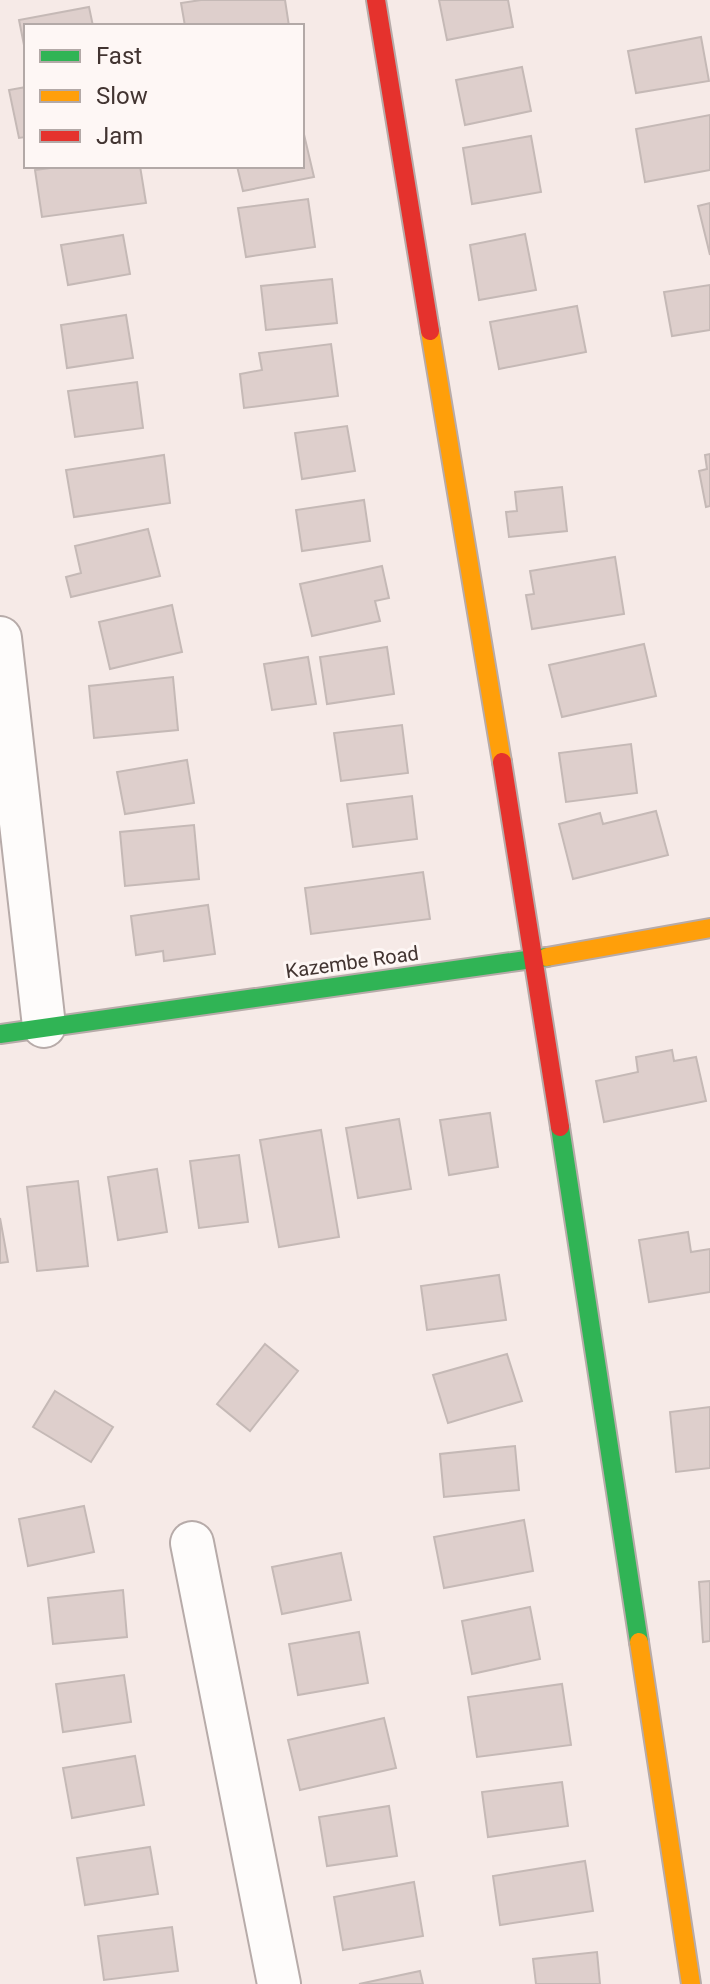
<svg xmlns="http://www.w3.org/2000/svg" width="710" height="1984" viewBox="0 0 710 1984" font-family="Roboto,sans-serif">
<rect width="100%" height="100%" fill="#f6eae7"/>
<g fill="#decfcc" stroke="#c5b9b6" stroke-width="2">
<polygon points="201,0 285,0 289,26 185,26 181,3"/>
<polygon points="439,0 508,0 513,27 447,40"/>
<polygon points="89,7 93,26 26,26 26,55 19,20"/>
<polygon points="701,37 709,81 636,93 628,51"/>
<polygon points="522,67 531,111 465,125 456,80"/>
<polygon points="26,87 26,137 19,138 9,90"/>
<polygon points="710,115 710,170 645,182 636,129"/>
<polygon points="302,126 314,177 243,191 237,166 302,166"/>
<polygon points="531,136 541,192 472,204 463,148"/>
<polygon points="66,166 140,166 146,203 42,217 35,170"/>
<polygon points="308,199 315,247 246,257 238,208"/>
<polygon points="710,203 710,255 698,206"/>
<polygon points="525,234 536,290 479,300 470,245"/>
<polygon points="123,235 130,274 68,285 61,245"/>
<polygon points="332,279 337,323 266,330 261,286"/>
<polygon points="710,285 710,330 672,336 664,292"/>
<polygon points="577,306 586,352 499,369 490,322"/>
<polygon points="126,315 133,358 67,368 61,325"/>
<polygon points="331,344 338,396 244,408 240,374 262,370 259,353"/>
<polygon points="137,382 143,428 75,437 68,391"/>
<polygon points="347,426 355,471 302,479 295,433"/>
<polygon points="710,454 710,506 706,507 699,471 707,469 705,455"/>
<polygon points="164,455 170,503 74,517 66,470"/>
<polygon points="562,487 567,531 509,537 506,512 517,511 515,492"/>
<polygon points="364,500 370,541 302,551 296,510"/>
<polygon points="148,529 160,576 71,597 66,577 81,573 75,546"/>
<polygon points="615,557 624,614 532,629 526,595 534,594 530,571"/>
<polygon points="382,566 389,598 375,601 380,621 312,636 300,584"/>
<polygon points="172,605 182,652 110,669 99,622"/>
<polygon points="644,644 656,696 562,717 549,665"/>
<polygon points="387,647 394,694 327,704 320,657"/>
<polygon points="308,657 316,704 272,710 264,664"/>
<polygon points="173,677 178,730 94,738 89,686"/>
<polygon points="402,725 408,773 341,781 334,733"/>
<polygon points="631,744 637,793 566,802 559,753"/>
<polygon points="187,760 194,803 125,814 117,772"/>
<polygon points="412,796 417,839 353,847 347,804"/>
<polygon points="656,811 668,855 573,879 559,824 600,813 603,824"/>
<polygon points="194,825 199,879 125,886 120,832"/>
<polygon points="423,872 430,919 311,934 305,888"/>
<polygon points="208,905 215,954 164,961 163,951 136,955 131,916"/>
<polygon points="672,1050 674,1061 696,1057 706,1101 604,1122 596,1081 638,1072 636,1057"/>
<polygon points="490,1113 498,1167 449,1175 440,1120"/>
<polygon points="399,1119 411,1189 358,1198 346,1128"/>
<polygon points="321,1130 339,1237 279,1247 260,1140"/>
<polygon points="239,1155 248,1222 199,1228 190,1161"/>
<polygon points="157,1169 167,1232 118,1240 108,1177"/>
<polygon points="78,1181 88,1266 37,1271 27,1187"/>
<polygon points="0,1218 8,1262 0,1263"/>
<polygon points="688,1232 691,1252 710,1249 710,1292 649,1302 639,1240"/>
<polygon points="499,1275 506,1320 427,1330 421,1286"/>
<polygon points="265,1344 298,1371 250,1431 217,1404"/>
<polygon points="507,1354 522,1401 448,1423 433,1375"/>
<polygon points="55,1391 113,1427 91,1462 33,1427"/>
<polygon points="710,1407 710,1468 676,1472 670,1412"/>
<polygon points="515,1446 519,1490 444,1497 440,1454"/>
<polygon points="84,1506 94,1552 28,1566 19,1519"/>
<polygon points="524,1520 533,1571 444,1588 434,1537"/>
<polygon points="341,1553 351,1600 282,1614 272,1567"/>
<polygon points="710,1581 710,1641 703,1642 699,1582"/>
<polygon points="123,1590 127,1637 53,1644 48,1598"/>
<polygon points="530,1607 540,1659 472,1674 462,1621"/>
<polygon points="359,1632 368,1683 298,1695 289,1644"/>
<polygon points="124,1675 131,1722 63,1732 56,1684"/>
<polygon points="562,1684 571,1745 477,1757 468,1697"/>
<polygon points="384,1718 396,1768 300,1790 288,1740"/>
<polygon points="135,1756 144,1805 72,1818 63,1768"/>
<polygon points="562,1782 568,1826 488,1837 482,1792"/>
<polygon points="389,1806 397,1856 327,1866 319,1817"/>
<polygon points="150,1847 158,1894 85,1905 77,1858"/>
<polygon points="585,1861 593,1911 500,1925 493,1876"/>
<polygon points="414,1882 423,1936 343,1950 334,1897"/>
<polygon points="172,1927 178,1971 104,1980 98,1936"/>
<polygon points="597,1952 600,1984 536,1984 533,1959"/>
<polygon points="420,1971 423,1984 359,1984"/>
</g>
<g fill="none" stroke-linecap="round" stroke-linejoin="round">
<defs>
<g id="street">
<polyline points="0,638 44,1026"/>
<polyline points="192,1543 279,1984"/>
</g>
<g id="fast">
<polyline points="0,1034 547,957"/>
<polyline points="560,1127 639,1642"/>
</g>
<g id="slow">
<polyline points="430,331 502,762"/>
<polyline points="547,957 710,928"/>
<polyline points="639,1642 691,1984"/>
</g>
<g id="jam">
<polyline points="376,0 430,331"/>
<polyline points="502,762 560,1127"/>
</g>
</defs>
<use href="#street" stroke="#b7aba9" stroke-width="46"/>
<use href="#fast" stroke="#b7aba9" stroke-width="22"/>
<use href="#slow" stroke="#b7aba9" stroke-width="22"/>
<use href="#jam" stroke="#b7aba9" stroke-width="22"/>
<use href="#street" stroke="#fefcfb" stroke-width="42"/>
<use href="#fast" stroke="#30b455" stroke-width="18"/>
<use href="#slow" stroke="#ff9f0a" stroke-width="18"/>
<use href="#jam" stroke="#e5322d" stroke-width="18"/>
</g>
<g text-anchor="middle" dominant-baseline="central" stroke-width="6" stroke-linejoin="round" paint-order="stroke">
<g font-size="20" fill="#423431" stroke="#fef7f5">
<text transform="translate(352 962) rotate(-8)">Kazembe Road</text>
</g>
</g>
<rect x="24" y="24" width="280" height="144" fill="#fef7f5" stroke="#b3a9a7" stroke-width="2"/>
<rect x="40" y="50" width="40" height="12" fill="#30b455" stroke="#b3a9a7" stroke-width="2"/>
<text x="96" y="64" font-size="24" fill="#423431">Fast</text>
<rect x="40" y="90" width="40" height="12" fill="#ff9f0a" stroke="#b3a9a7" stroke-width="2"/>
<text x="96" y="104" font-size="24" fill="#423431">Slow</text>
<rect x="40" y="130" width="40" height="12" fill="#e5322d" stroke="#b3a9a7" stroke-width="2"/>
<text x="96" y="144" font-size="24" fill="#423431">Jam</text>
</svg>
